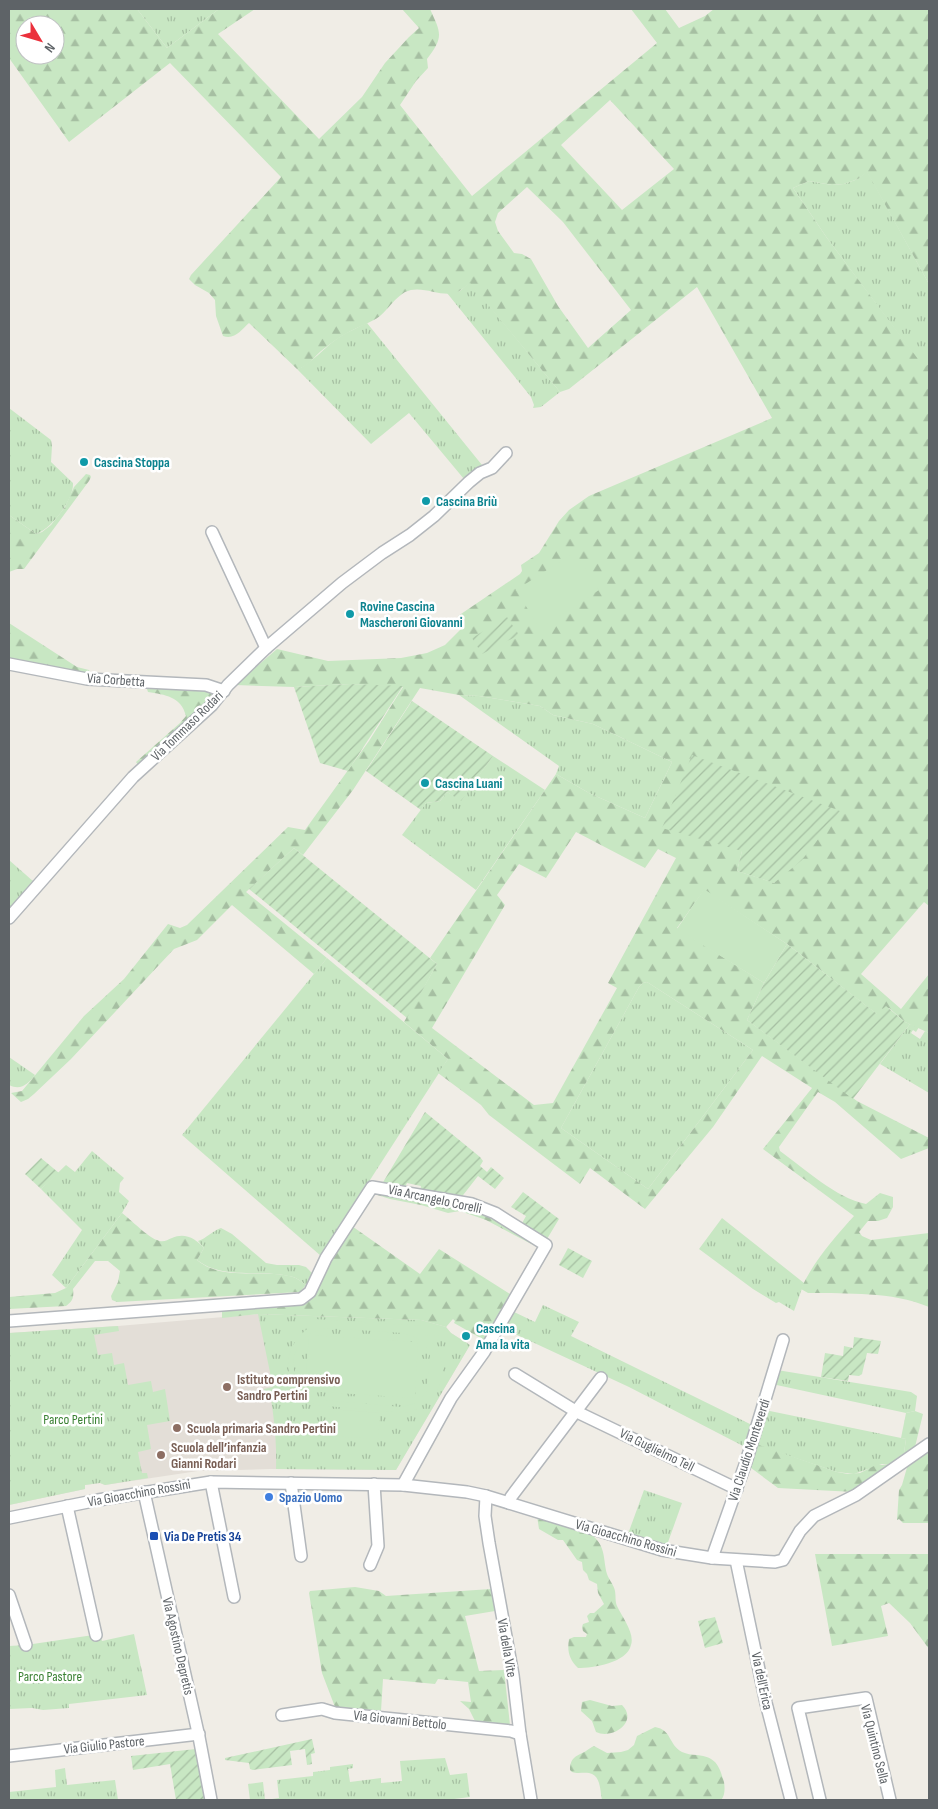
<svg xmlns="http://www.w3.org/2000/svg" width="938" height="1809" viewBox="0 0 938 1809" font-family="'Sofia Sans Condensed',sans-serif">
<defs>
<pattern id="grass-tufts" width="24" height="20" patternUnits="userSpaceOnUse" patternTransform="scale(1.25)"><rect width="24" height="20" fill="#c8e7c3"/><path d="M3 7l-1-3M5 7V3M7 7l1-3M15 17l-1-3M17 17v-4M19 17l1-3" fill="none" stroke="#a6bfa2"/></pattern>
<pattern id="forest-firs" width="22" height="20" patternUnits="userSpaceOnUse" patternTransform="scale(1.25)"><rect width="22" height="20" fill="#c8e7c3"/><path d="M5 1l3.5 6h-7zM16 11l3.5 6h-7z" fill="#a6bfa2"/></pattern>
<pattern id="garden-furrows" width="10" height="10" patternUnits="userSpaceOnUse" patternTransform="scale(1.25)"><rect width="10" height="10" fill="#c8e7c3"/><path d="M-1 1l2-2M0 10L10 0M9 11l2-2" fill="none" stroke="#a6bfa2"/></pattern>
</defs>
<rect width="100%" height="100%" fill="#f0ede6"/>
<polygon fill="#e3ded7" points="258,1314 421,1320 446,1327 451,1333 470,1345 396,1470 270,1469 198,1471 105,1485 100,1483 85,1485 85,1489 9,1505 9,1333 118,1326"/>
<g fill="url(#grass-tufts)">
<polygon points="137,9 219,9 167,48"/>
<polygon points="867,171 929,284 929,364 924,368 827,238 793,188 809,181 832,185 844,184 858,179"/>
<polygon points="470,282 560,392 541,407 533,408 534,405 531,397 447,293 460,291"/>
<path d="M367 323 482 465 464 479 409 413 371 444 297 369C309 366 326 346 338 338 347 332 357 328 367 323Z"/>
<path d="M9 408 51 440 52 446 51 462 73 483C74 500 51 529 36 534L9 515Z"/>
<polygon points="459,695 479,696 540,706 553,715 593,724 672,762 645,818 589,793 556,774 559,766"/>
<polygon points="493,756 545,790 476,890 402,835 426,803 440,801 447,792 461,800"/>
<polygon points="9,860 34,882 12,908 9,905"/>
<polygon points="327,958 448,1059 321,1256 182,1135"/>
<polygon points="647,982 753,1050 648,1189 561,1128 639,987 643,983"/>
<polygon points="910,1024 919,1027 916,1032 913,1030 911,1033 920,1039 925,1031 929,1033 929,1093 880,1064"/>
<path d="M9 1057 35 1075C28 1084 21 1091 9 1085Z"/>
<polygon points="92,1151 124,1178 120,1183 119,1192 129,1201 122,1213 66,1288 52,1275 82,1230 41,1189 66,1165 75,1172"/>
<polygon points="722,1218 804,1283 794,1311 779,1302 776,1303 753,1289 699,1249"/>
<path d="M221 1228 232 1234 266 1263 277 1265H299L306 1267 312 1273 306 1285C302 1282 297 1278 293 1277 262 1268 224 1281 197 1260L204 1248 198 1241C207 1238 212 1231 221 1228Z"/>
<polygon points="543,1305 579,1322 571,1336 752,1425 745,1447 629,1387 504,1329 512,1311 535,1322"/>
<path d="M258 1314 421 1320 446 1327 451 1333 470 1345 396 1470 276 1469C277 1443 274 1418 270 1392L265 1393 264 1389 273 1387Z"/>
<polygon points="118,1326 119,1331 94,1335 98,1355 112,1353 114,1365 124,1363 128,1385 151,1381 153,1392 165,1389 170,1421 147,1425 151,1449 138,1452 142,1473 147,1473 148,1478 105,1485 100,1483 85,1485 85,1489 9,1505 9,1333"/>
<polygon points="777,1370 911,1392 917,1396 915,1411 906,1413 772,1384"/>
<polygon points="765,1410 906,1439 904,1453 888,1465 882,1464 854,1474 837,1472 754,1444"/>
<polygon points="644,1490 682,1503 667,1545 628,1534"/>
<polygon points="100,1634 102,1641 134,1634 147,1695 69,1704 69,1708 43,1710 32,1708 9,1709 9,1646 26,1645"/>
<polygon points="445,1758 450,1775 467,1773 470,1797 446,1800 250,1800 248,1784 263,1782 265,1800 279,1798 277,1780 313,1776 313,1772 330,1770 330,1767 353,1764 353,1768 348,1769 350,1782 381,1778 381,1783 402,1781 400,1761"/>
<polygon points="65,1768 67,1785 115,1780 118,1800 9,1800 9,1792 56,1787 55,1770"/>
</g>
<g fill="url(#forest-firs)" fill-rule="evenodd">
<path d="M9 9H137L167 48 219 9H255L218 34 319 139 362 97 385 63 409 37 419 28 402 9H430C441 33 444 37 427 59L428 68 416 81 400 105 472 196 657 43 631 9H665L679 28 705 16 714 9H929V284L867 172 858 179 844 184 832 185 809 181 793 188 827 238 924 367 929 364V906L924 902 861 974 901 1009 929 974V1033L905 1022 889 1008 878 1015 787 944 704 890 677 928 764 983 747 1020 857 1101 929 1138V1148L901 1159 835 1102 818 1092 779 1147 780 1151C805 1169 836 1198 866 1204L880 1193 893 1197V1207L887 1218 878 1221H868L859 1232 862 1236 871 1240 929 1233V1307C890 1291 849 1294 808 1293L801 1289C813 1262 834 1238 854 1216L763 1149 812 1088 762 1056 713 1127 645 1209 590 1168 580 1184 489 1115 481 1105 438 1073 448 1059 404 1022 437 964 430 958 556 774 589 793 645 818 672 762 593 724 553 715 540 706 479 696 459 695 420 688 353 790 303 855 294 848 246 892 327 958 314 974 232 905 197 940 174 949 71 1059 34 1094 28 1099 21 1102 11 1093 22 1091 84 1016 124 979 168 924 180 928 187 925 288 827 305 830 369 741 403 687 350 684 294 687 235 685 277 649 328 661 401 658 427 653 445 645 464 626 458 616 520 574 522 571 521 565 539 553 559 521 569 510 589 496 772 418 697 287 569 389 560 392 470 283C467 285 464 288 461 290 445 301 423 283 405 292 395 298 389 308 380 316 371 323 359 326 349 332 339 337 330 344 321 351 313 358 308 367 297 369L249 323C241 330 235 340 223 336L216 316 215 300 209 293 195 285 189 279 191 275 281 177 170 63 69 142 9 58ZM25 25H55V55H25ZM610 100 674 169 622 210 561 145ZM527 187 563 222 631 310 588 348 558 306 531 259 522 254 514 253 498 231 495 222 498 213ZM576 832 645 868 658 849 676 858 608 983 617 988 553 1103 534 1105 432 1028 505 905 497 895 519 864 546 878ZM742 851 775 883 737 871ZM647 982 753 1050 648 1189 561 1128 639 987 643 983Z"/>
<polygon points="86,474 90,475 91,477 89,481 24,569 17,569 9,572 9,515 36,534 42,532 51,525 65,507 74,487"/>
<polygon points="9,623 77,667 89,670 90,673 88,674 9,660"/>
<path d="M150 687 211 691 212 694 201 707 138 765 136 762 180 723 186 716C181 696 165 695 148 692L147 689Z"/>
<polygon points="375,1191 481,1209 537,1242 537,1247 486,1220 460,1211 448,1213 421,1205 390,1199 371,1193"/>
<path d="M122 1213C130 1219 149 1238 157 1240 163 1243 167 1240 172 1238 185 1232 196 1239 204 1248L197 1260C223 1282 262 1268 293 1277 297 1278 302 1282 306 1285L300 1292 117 1302 112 1300 111 1296 118 1282 120 1271 108 1261H95L73 1289C74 1297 73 1301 66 1306L9 1309V1297L55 1293 66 1288Z"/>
<polygon points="349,1224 420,1274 439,1249 510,1294 484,1340 454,1323 455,1321 453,1319 446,1327 421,1320 258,1314 222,1318 222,1310 310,1292"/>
<polygon points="915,1411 923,1414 914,1451 854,1492 778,1488 747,1465 753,1443 837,1472 848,1474 860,1473 876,1465 888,1465 904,1453 906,1439 901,1438 906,1413"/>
<polygon points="929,1444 929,1523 903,1523 899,1519 897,1520 899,1490 902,1485 910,1457"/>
<path d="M537 1516 593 1536C606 1547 603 1559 607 1574 609 1580 614 1585 615 1591 616 1597 615 1601 617 1606 622 1617 635 1633 631 1645 627 1663 593 1668 578 1668 569 1659 567 1651 569 1639L574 1637H586L587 1634 583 1631 582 1627 583 1624 589 1622 587 1616 590 1613H594L604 1604 598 1593 597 1584 589 1580 587 1574 583 1570 582 1562 577 1560 563 1540H558L539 1529Z"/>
<polygon points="815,1554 929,1554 929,1649 910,1623 889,1603 881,1606 888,1636 832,1646"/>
<polygon points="355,1587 379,1591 386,1596 491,1589 495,1611 465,1616 479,1671 504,1670 510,1725 475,1721 469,1709 460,1701 471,1702 468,1682 438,1679 435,1684 383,1679 381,1711 335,1707 322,1673 309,1593 310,1591"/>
<path d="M590 1700 612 1706 622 1705C639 1722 612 1740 596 1732L592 1721 581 1711 582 1702Z"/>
<path d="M655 1727C672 1730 668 1744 682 1752 687 1754 691 1755 697 1755 716 1757 719 1765 724 1782 725 1788 725 1796 721 1800H602C600 1791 601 1775 589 1773 583 1772 578 1774 572 1772L570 1770C570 1757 577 1756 586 1751 589 1749 591 1747 594 1746L607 1753 621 1752 628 1750 634 1745 637 1736Z"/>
</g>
<g fill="url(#garden-furrows)">
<polygon points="507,617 519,635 482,654 472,638"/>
<polygon points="350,684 403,686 348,771 320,763 294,687"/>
<polygon points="412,701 493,756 461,801 447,792 440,801 426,803 421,810 366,771"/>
<polygon points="692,755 840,811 802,860 774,883 737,871 742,851 662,828"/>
<polygon points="294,848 437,964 407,1018 249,889"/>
<polygon points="787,944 877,1014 886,1006 905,1022 910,1024 853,1099 747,1020 764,983"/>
<polygon points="425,1112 480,1157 483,1161 480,1166 487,1172 491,1167 504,1178 495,1189 478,1176 460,1199 420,1191 421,1186 407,1183 405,1187 382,1184"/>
<polygon points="41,1158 59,1173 41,1189 25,1174"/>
<polygon points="523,1192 559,1219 547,1239 521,1225 526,1216 511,1207"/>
<polygon points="568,1248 592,1261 583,1278 559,1265"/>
<polygon points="854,1337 881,1341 878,1354 867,1353 862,1374 859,1376 849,1375 848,1381 821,1377 825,1353 843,1356 844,1346 853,1348"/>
<polygon points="715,1617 723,1643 705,1648 698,1621"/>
<polygon points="312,1739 315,1753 311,1754 312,1764 307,1765 305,1749 290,1751 292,1765 253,1770 250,1769 249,1763 225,1760 225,1758"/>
<polygon points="196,1749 205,1800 176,1800 170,1764 133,1770 131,1756"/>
</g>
<g fill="#c8e7c3" fill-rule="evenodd">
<polygon points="575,552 599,590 540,629 516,590"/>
<polygon points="704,889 787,944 764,983 677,929"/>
<path d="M300 1318 439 1327V1336L425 1335C449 1356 449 1390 420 1407 416 1410 410 1411 405 1413L315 1405C282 1385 278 1349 311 1326H300ZM328 1328 402 1333C413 1335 420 1339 428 1346L425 1348 426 1352 430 1351V1355L426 1393 416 1403 402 1407 322 1400 311 1396 306 1391 415 1398 418 1342 309 1335 305 1391C282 1367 295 1332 328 1328Z"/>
<polygon points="330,1409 380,1413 378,1439 328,1436"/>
</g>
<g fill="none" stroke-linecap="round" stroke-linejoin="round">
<defs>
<g id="minor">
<polyline points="212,532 266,648"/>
<polyline points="9,664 87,679 206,685 224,691"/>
<polyline points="9,918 133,777 212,705 228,685 266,648 342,583 382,553 410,535 434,516 469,482 480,473 492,468 506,453"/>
<polyline points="9,1321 301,1299 310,1292 326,1258 372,1187 472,1204 495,1213 546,1245 484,1352 451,1398 403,1485"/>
<polyline points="515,1374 577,1412 737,1489"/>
<polyline points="211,1482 234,1597"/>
<polyline points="291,1483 301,1556"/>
<polyline points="144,1492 199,1737 211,1800"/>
<polyline points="486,1496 485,1516 489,1543 513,1675 520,1734 531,1800"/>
<polyline points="509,1503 511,1497 601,1378"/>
<polyline points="67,1506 96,1635"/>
<polyline points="9,1518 98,1500 211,1482 403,1485 467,1492 486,1496 662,1550 712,1558 775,1562 783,1560 800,1531 814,1516 856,1495 929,1444"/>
<polyline points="712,1558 746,1462 783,1340"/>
<polyline points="736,1560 766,1703 791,1800"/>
<polyline points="370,1565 378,1546 374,1484"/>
<polyline points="9,1595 26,1645"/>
<polyline points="282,1715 322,1709 335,1713 511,1731 520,1734"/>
<polyline points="9,1756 199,1734"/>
<polyline points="820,1800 798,1708 866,1698 890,1800"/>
</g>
</defs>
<use href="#minor" stroke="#b3b7bb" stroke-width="14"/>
<use href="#minor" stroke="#fff" stroke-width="11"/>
</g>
<g fill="#0f9aa8" stroke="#fff" stroke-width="2">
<circle cx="84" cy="462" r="5"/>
<circle cx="426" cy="501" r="5"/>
<circle cx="350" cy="614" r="5"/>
<circle cx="425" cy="783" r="5"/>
<circle cx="466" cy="1336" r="5"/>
</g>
<g fill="#8d6e63" stroke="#fff" stroke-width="2">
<circle cx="227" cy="1387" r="5"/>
<circle cx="177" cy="1428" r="5"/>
<circle cx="161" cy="1455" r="5"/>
</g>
<circle fill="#3f7fe0" stroke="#fff" stroke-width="2" cx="269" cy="1497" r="5"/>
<rect fill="#1a4fb4" stroke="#fff" stroke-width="2" x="149" y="1531" width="10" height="10" rx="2.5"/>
<g text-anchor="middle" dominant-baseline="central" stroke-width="5" stroke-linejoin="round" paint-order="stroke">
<g font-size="14" font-weight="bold" fill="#0d838f" stroke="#fff" text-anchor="start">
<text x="94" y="462">Cascina Stoppa</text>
<text x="436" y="501">Cascina Briù</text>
<text x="360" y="606">Rovine Cascina<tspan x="360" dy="16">Mascheroni Giovanni</tspan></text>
<text x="435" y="783">Cascina Luani</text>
<text x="476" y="1328">Cascina<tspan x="476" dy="16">Ama la vita</tspan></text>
</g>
<g font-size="14" fill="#5e6367" stroke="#fff">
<text transform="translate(116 680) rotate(4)">Via Corbetta</text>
<text transform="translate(187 726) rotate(-44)">Via Tommaso Rodari</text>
<text transform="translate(435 1199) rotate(12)">Via Arcangelo Corelli</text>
<text transform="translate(657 1450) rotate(26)">Via Guglielmo Tell</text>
<text transform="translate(749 1450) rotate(-72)">Via Claudio Monteverdi</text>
<text transform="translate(139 1493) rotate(-10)">Via Gioacchino Rossini</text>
<text transform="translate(626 1538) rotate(16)">Via Gioacchino Rossini</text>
<text transform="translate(178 1646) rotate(77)">Via Agostino Depretis</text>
<text transform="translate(507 1648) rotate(80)">Via della Vite</text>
<text transform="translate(762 1681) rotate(78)">Via dell'Erica</text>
<text transform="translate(400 1720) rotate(6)">Via Giovanni Bettolo</text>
<text transform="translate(875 1744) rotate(76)">Via Quintino Sella</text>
<text transform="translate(104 1745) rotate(-6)">Via Giulio Pastore</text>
</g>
<g font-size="14" font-weight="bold" fill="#785e54" stroke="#fff" text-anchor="start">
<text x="237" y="1379">Istituto comprensivo<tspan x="237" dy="16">Sandro Pertini</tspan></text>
<text x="187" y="1428">Scuola primaria Sandro Pertini</text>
<text x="171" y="1447">Scuola dell’infanzia<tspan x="171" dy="16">Gianni Rodari</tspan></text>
</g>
<g font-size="14" fill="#3a8133" stroke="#fff">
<text x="73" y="1419">Parco Pertini</text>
<text x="50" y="1676">Parco Pastore</text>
</g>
<g font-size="14" font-weight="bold" fill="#366cbe" stroke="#fff" text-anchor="start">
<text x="279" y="1497">Spazio Uomo</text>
</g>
<g font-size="14" font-weight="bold" fill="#164399" stroke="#fff" text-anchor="start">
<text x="164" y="1536">Via De Pretis 34</text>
</g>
</g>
<rect width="938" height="1809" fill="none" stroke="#5e6367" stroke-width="20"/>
<g transform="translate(40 40) rotate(128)"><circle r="24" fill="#ffffff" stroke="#bfc1c2"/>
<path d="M0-4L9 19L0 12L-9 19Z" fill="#eb313c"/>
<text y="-8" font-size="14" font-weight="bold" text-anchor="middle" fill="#5e6367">N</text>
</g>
</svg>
